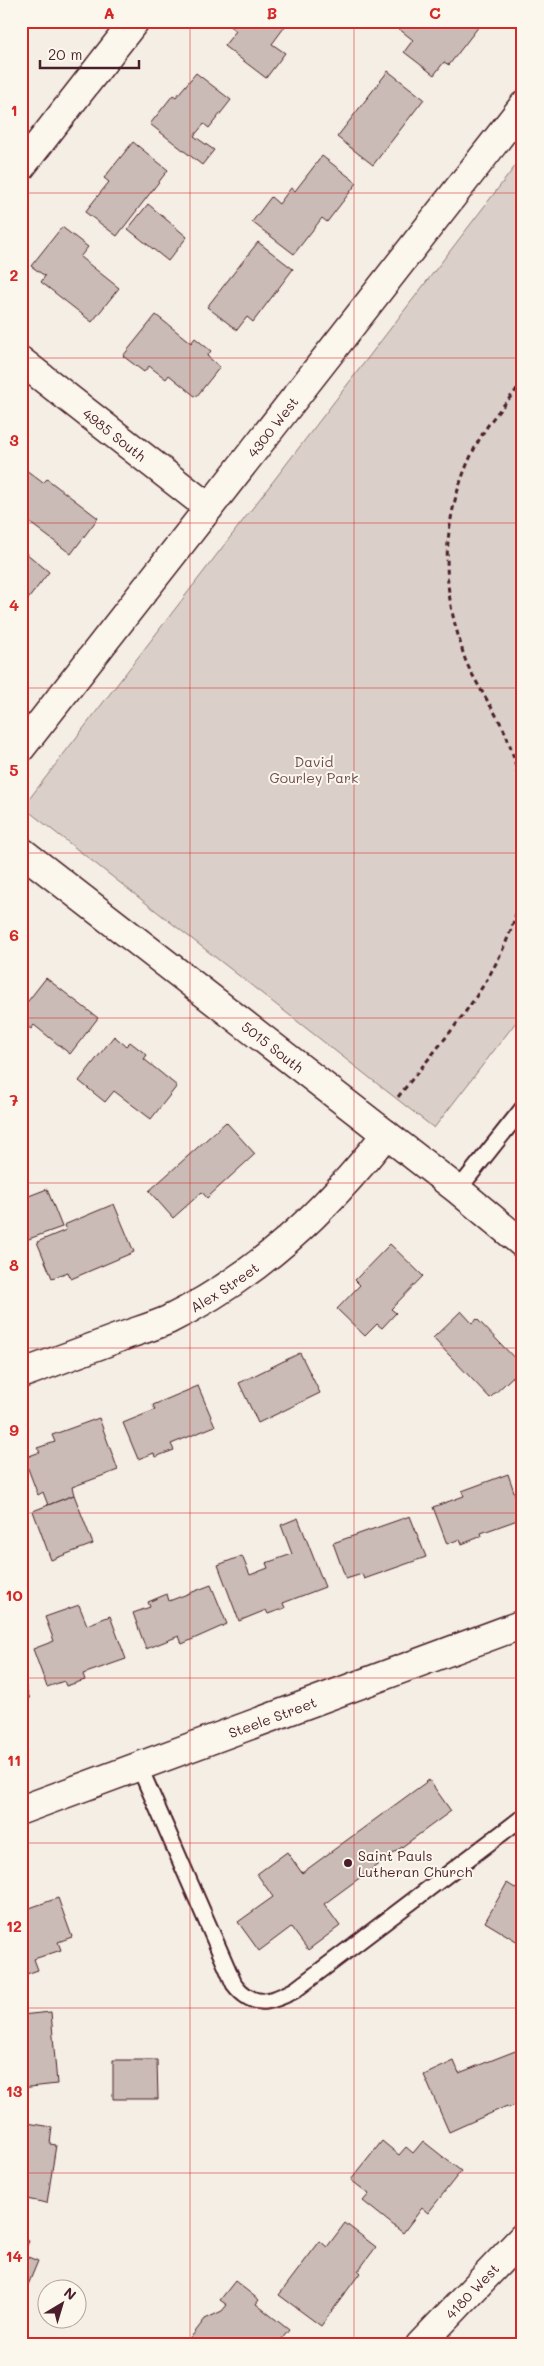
<svg xmlns="http://www.w3.org/2000/svg" width="544" height="2366" viewBox="0 0 544 2366" font-family="Mali,sans-serif">
<rect width="100%" height="100%" fill="#f4eee4"/>
<filter id="ink" filterUnits="userSpaceOnUse"><feTurbulence type="fractalNoise" baseFrequency=".02" numOctaves="2"/><feDisplacementMap in="SourceGraphic" scale="10" xChannelSelector="R" yChannelSelector="G"/><feConvolveMatrix kernelMatrix="1 2 1 2 8 2 1 2 1" color-interpolation-filters="sRGB"/></filter>
<g filter="url(#ink)">
<polygon fill="#dbd0c9" stroke="#92787a" points="523,156 523,1013 434,1128 23,807"/>
<g fill="#cabbb6" stroke="#4a1f2b">
<polygon points="223,21 289,21 272,44 285,53 266,78 224,46 236,31"/>
<polygon points="389,21 483,21 449,65 444,62 434,75 404,52 413,40"/>
<polygon points="388,71 424,99 373,165 337,137"/>
<polygon points="196,73 231,100 209,128 204,124 194,136 214,150 202,165 150,124 173,95 176,97"/>
<polygon points="133,142 168,170 117,236 85,212 109,182 104,178"/>
<polygon points="322,156 357,183 327,222 322,218 294,254 252,222 271,197 279,204 291,188 295,191"/>
<polygon points="148,204 187,237 168,261 128,229"/>
<polygon points="62,227 88,247 80,257 119,288 92,322 41,282 45,276 31,266"/>
<polygon points="258,242 293,269 253,322 247,317 237,330 207,307"/>
<polygon points="156,315 191,343 195,338 211,351 207,356 220,367 196,397 169,375 166,379 149,366 144,372 123,356"/>
<polygon points="21,466 43,483 47,479 98,518 71,554 21,516"/>
<polygon points="21,549 49,572 22,607 27,611 21,618"/>
<polygon points="46,978 98,1018 70,1054 34,1025 31,1029 21,1022 21,1010"/>
<polygon points="114,1036 126,1046 130,1042 147,1055 144,1059 177,1086 151,1119 114,1091 105,1102 79,1081"/>
<polygon points="226,1122 255,1154 207,1198 202,1192 173,1218 149,1191"/>
<polygon points="47,1189 62,1227 23,1241 21,1236 21,1199"/>
<polygon points="114,1204 134,1252 71,1279 68,1272 52,1278 37,1242 66,1230 64,1225"/>
<polygon points="390,1244 423,1276 391,1309 396,1313 382,1328 377,1324 365,1336 337,1309 360,1285 355,1280"/>
<polygon points="21,1276 28,1294 21,1296"/>
<polygon points="461,1311 472,1323 477,1319 523,1367 490,1398 433,1338"/>
<polygon points="300,1353 320,1393 258,1423 239,1383"/>
<polygon points="198,1386 215,1426 171,1444 174,1450 155,1457 154,1453 138,1459 123,1423 155,1410 153,1405"/>
<polygon points="99,1418 118,1470 72,1487 74,1495 48,1505 43,1492 38,1495 24,1458 40,1452 37,1448 55,1442 52,1435"/>
<polygon points="508,1474 523,1518 481,1533 482,1536 462,1544 460,1539 447,1544 433,1507 464,1496 462,1491"/>
<polygon points="74,1495 93,1544 51,1560 33,1511"/>
<polygon points="410,1516 426,1557 364,1579 362,1574 346,1579 333,1543"/>
<polygon points="298,1518 325,1587 283,1603 285,1608 268,1614 266,1610 239,1621 218,1565 242,1556 250,1575 268,1568 266,1563 292,1554 281,1525"/>
<polygon points="211,1585 227,1624 182,1644 179,1636 146,1649 133,1613 150,1607 148,1602 167,1594 169,1601"/>
<polygon points="79,1605 87,1625 110,1616 126,1659 83,1674 85,1680 66,1686 64,1681 47,1687 33,1649 54,1641 45,1617"/>
<polygon points="21,1674 30,1699 21,1702"/>
<polygon points="429,1780 451,1811 324,1904 340,1926 308,1950 291,1927 259,1951 238,1922 273,1897 257,1874 287,1852 302,1873"/>
<polygon points="507,1883 523,1893 523,1934 518,1942 485,1922"/>
<polygon points="58,1898 72,1937 58,1942 61,1950 34,1959 38,1970 21,1976 21,1911"/>
<polygon points="51,2012 57,2084 21,2088 21,2015"/>
<polygon points="523,2048 523,2102 508,2108 507,2106 449,2132 424,2075 454,2061 459,2073"/>
<polygon points="113,2060 157,2060 158,2099 113,2099"/>
<polygon points="21,2122 52,2127 50,2144 56,2145 47,2203 21,2198"/>
<polygon points="382,2141 399,2155 406,2147 413,2153 423,2141 461,2171 428,2213 422,2208 403,2233 363,2201 369,2194 351,2180"/>
<polygon points="345,2223 376,2247 358,2271 360,2273 321,2326 279,2295 320,2241 327,2247"/>
<polygon points="21,2237 29,2241 23,2255 38,2261 28,2285 21,2282"/>
<polygon points="235,2281 259,2300 256,2304 289,2330 277,2345 185,2345 205,2319 222,2311 227,2305 220,2300"/>
</g>
<g fill="none" stroke-linecap="round" stroke-linejoin="round">
<defs>
<g id="service">
<polyline points="458,1190 523,1108"/>
<path d="M139 1766 234 1984C253 2009 270 2003 295 1990L523 1817"/>
</g>
<g id="minor">
<polyline points="21,167 135,21"/>
<path id="s1" d="M21 361 209 508"/>
<path id="s2" d="M21 748 523 106"/>
<path id="s3" d="M21 851 458 1190 523 1244"/>
<path id="s4" d="M21 1374C53 1362 86 1350 118 1338 134 1332 152 1327 168 1320 257 1276 325 1212 386 1134"/>
<path id="s5" d="M420 2345 523 2237"/>
</g>
<g id="tertiary">
<path id="s6" d="M21 1810 523 1624"/>
</g>
</defs>
<use href="#service" stroke="#4a1f2b" stroke-width="19"/>
<use href="#minor" stroke="#4a1f2b" stroke-width="31"/>
<use href="#tertiary" stroke="#4a1f2b" stroke-width="31"/>
<g stroke="#4a1f2b" stroke-width="3" stroke-dasharray="5 4" stroke-linecap="butt">
<path d="M523 382C510 398 494 415 483 433 447 494 437 566 458 635 461 644 463 655 467 664 478 687 493 708 504 730 514 752 518 777 523 800"/>
<path d="M398 1097C451 1029 512 969 523 879"/>
<polyline points="522,1196 523,1195"/>
</g>
<use href="#service" stroke="#fbf7ec" stroke-width="15"/>
<use href="#minor" stroke="#fbf7ec" stroke-width="28"/>
<use href="#tertiary" stroke="#fbf7ec" stroke-width="28"/>
</g>
</g>
<path fill="none" stroke="#d62828" stroke-width="1" stroke-opacity="0.55" d="M190 21V2345M354 21V2345M21 193H523M21 358H523M21 523H523M21 688H523M21 853H523M21 1018H523M21 1183H523M21 1348H523M21 1513H523M21 1678H523M21 1843H523M21 2008H523M21 2173H523"/>
<circle fill="#4a1f2b" stroke="#fbf7ec" stroke-width="2" cx="348" cy="1863" r="5"/>
<g text-anchor="middle" dominant-baseline="central" stroke-width="4" stroke-linejoin="round" paint-order="stroke">
<g font-size="14" fill="#4a1f2b" stroke="#fbf7ec">
<text stroke="none"><textPath href="#s2" startOffset="408">4300 West</textPath></text>
<text stroke="none"><textPath href="#s1" startOffset="119">4985 South</textPath></text>
<text stroke="none"><textPath href="#s3" startOffset="319">5015 South</textPath></text>
<text stroke="none"><textPath href="#s4" startOffset="222">Alex Street</textPath></text>
<text stroke="none"><textPath href="#s6" startOffset="268">Steele Street</textPath></text>
<text stroke="none"><textPath href="#s5" startOffset="75">4180 West</textPath></text>
</g>
<g font-size="14" fill="#6e4b52" stroke="#fbf7ec">
<text x="314" y="761">David<tspan x="314" dy="16">Gourley Park</tspan></text>
</g>
<g font-size="14" fill="#4a1f2b" stroke="#fbf7ec" text-anchor="start">
<text x="358" y="1855">Saint Pauls<tspan x="358" dy="16">Lutheran Church</tspan></text>
</g>
</g>
<rect width="544" height="2366" fill="none" stroke="#fbf7ec" stroke-width="55"/>
<g transform="translate(62 2304) rotate(38)"><circle r="24" fill="#fbf7ec" stroke="#b4a19f"/>
<path d="M0-4L9 19L0 12L-9 19Z" fill="#4a1f2b"/>
<text y="-8" font-size="14" font-weight="bold" text-anchor="middle" fill="#4a1f2b">N</text>
</g>
<path d="M40 60v8h99v-8" fill="none" stroke="#4a1f2b" stroke-width="2.5"/>
<text x="48" y="60" font-size="15" fill="#4a1f2b" stroke="#fbf7ec" stroke-width="4" paint-order="stroke">20 m</text>
<rect x="28" y="28" width="488" height="2310" fill="none" stroke="#d62828" stroke-width="2"/>
<g font-size="16" text-anchor="middle" font-weight="bold" fill="#d62828">
<text x="109" y="19">A</text>
<text x="272" y="19">B</text>
<text x="435" y="19">C</text>
<text x="14" y="116">1</text>
<text x="14" y="281">2</text>
<text x="14" y="446">3</text>
<text x="14" y="611">4</text>
<text x="14" y="776">5</text>
<text x="14" y="941">6</text>
<text x="14" y="1106">7</text>
<text x="14" y="1271">8</text>
<text x="14" y="1436">9</text>
<text x="14" y="1601">10</text>
<text x="14" y="1766">11</text>
<text x="14" y="1932">12</text>
<text x="14" y="2097">13</text>
<text x="14" y="2262">14</text>
</g>
</svg>
